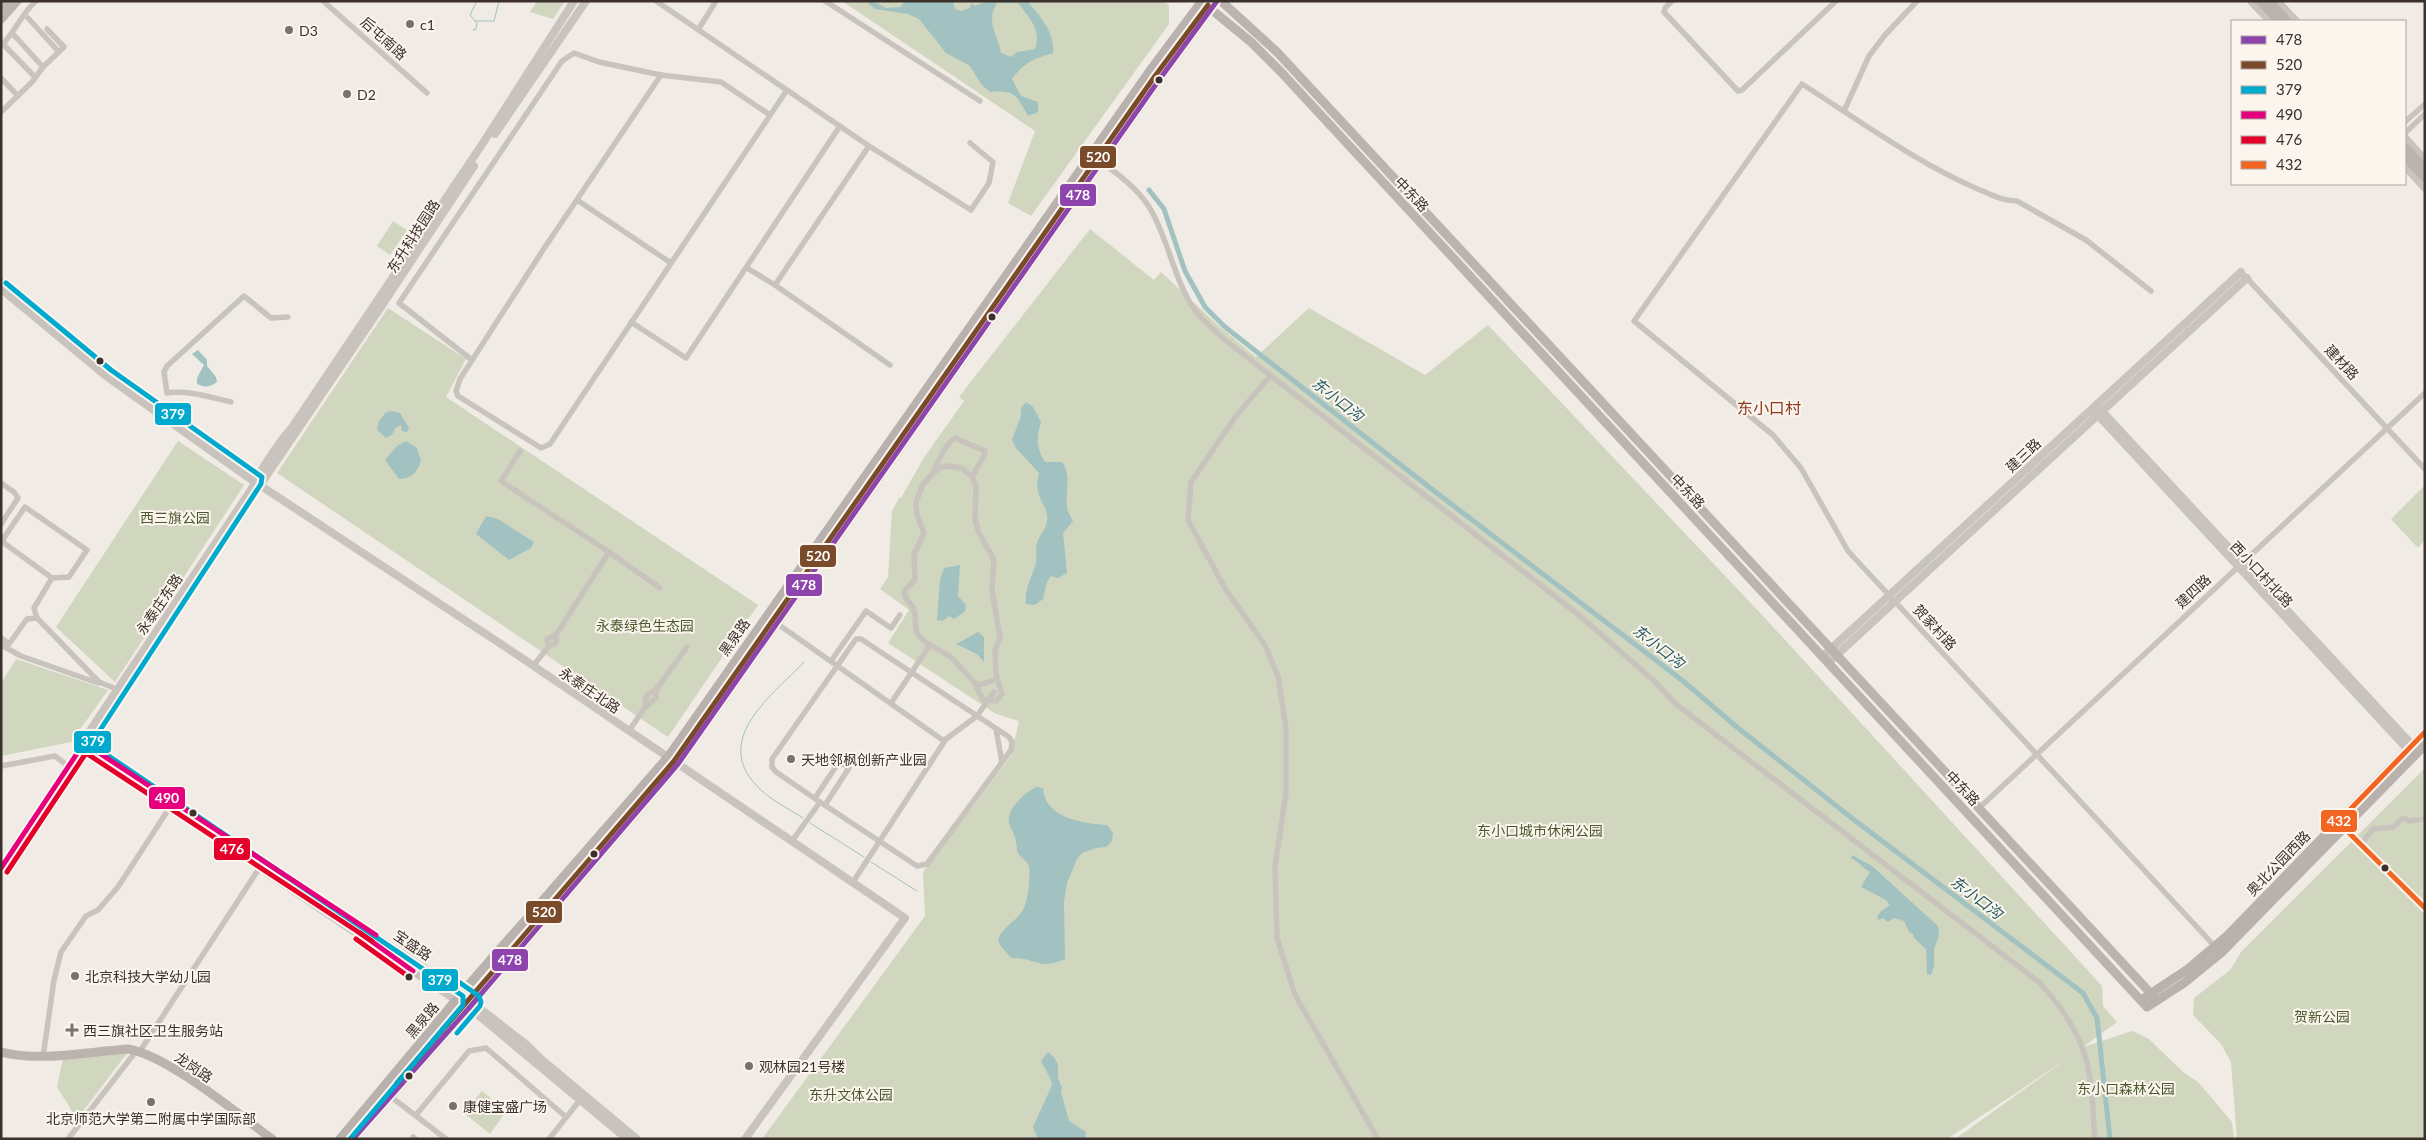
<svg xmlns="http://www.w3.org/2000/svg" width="2426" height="1140" viewBox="0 0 2426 1140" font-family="Lato,'Noto Sans SC',sans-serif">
<rect width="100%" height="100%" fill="#f0ebe5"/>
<g fill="#d1d6bf">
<polygon points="537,1 565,1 553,19 530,12"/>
<polygon points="842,1 1163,1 1169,5 1169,24 1031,216 1008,203 1035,131"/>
<polygon points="393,221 407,230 390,255 377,246"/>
<polygon points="1090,229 1154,280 1161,272 1220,327 1256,357 1309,308 1425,375 1488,325 1763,616 2102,986 2103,1006 2117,1022 2083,1047 2132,1031 2149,1039 2183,1072 2198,1082 2232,1122 2234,1139 1955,1139 2068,1058 1947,1139 762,1139 925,916 923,872 1011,756 1019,721 996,714 888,643 909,610 880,589 888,577 892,511 900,497 901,498 925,456 964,401 959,397"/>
<polygon points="388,308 466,359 446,397 758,605 668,737 277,473"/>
<polygon points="178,441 244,485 115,682 56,627"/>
<polygon points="2425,485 2425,540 2418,548 2391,519"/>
<polygon points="16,659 108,690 71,742 1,756 1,683"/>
<polygon points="2425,768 2425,1139 2237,1139 2231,1062 2221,1044 2193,1015 2194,998 2230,970 2241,952"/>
<polygon points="127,1053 77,1119 57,1087 63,1058"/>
<polygon points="482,1091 491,1098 488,1102 504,1114 490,1134 464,1113"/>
</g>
<g fill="#a1c2c1" fill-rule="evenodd">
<path d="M866 1H873L886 8 900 7 905 1H949L953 2 955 9 961 11 970 8 972 3 975 6 986 1H1027C1040 16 1055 32 1053 53 1035 58 1023 63 1012 79L1021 96 1038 102V112L1028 116C1016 95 1016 90 990 92L981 84 970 66 946 53 919 19 908 14 875 9ZM997 3H1018C1029 18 1042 29 1035 49L1017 52 1011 57 1001 53C998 34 985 22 997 3Z"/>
<path d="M198 350 207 360V366L216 377 217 382C210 387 205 388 197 384V378L204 365 192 354Z"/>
<path d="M1026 402 1033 407 1041 422C1036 438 1036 447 1045 462H1062C1072 476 1065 491 1067 506 1067 511 1071 517 1073 521L1063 533 1067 573 1058 578 1051 576 1047 582 1043 599 1035 605 1026 604C1024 589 1032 577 1036 563 1037 556 1035 549 1037 543 1039 536 1046 529 1047 522 1050 504 1032 501 1039 473L1016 448 1012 440 1021 416V408Z"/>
<polygon points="393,411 400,413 409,428 407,432 402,431 401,425 395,428 392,435 386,438 377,430 379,421 386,412"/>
<path d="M406 441 417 448 421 461C416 473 413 478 399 479L385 460 397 446Z"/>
<polygon points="486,516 498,519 534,542 531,548 509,560 476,534"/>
<polygon points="960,565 958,596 966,605 965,611 954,619 949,616 942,621 937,620 940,580 944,568"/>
<polygon points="978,632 984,637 984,662 977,654 956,644"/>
<path d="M1037 787 1043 788C1044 818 1085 824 1107 825L1113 833 1112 841 1106 847 1096 848 1082 853 1077 859 1067 883 1064 901 1065 959C1036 971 1037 957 1011 958L1000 945 998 939C1004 926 1013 923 1021 913 1028 905 1031 876 1029 866 1026 860 1020 857 1017 851 1017 839 1014 835 1010 826 1003 811 1025 792 1037 787Z"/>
<path d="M1852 855 1872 866 1938 926 1939 936 1934 949V966L1931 975 1927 974V972L1926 949 1914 938 1913 934 1909 932 1904 921 1894 918 1888 922 1883 918 1878 920 1877 917 1881 911 1890 905 1886 900 1861 887 1870 872C1863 868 1859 862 1851 858Z"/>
<polygon points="1048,1052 1053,1056 1058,1064 1058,1079 1062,1087 1061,1092 1069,1121 1086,1132 1085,1139 1038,1139 1033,1127 1052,1085 1050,1078 1041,1061"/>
</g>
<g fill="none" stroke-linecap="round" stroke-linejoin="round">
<g stroke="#a1c2c1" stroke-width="1">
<polyline points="475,21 494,21 499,1"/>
<polyline points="473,30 476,29 477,23 470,15 477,1"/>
<path d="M803 818C788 808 768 799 756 785 712 738 774 694 804 662"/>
<polyline points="810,823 864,857"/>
<polyline points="871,862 917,891"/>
</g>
<polyline stroke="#a1c2c1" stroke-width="5" points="1149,190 1164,209 1185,271 1205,307 1225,327 1429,487 1683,681 1738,728 1853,819 2083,993 2097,1018 2110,1139"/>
<g stroke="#c9c3be" stroke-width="5.5">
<polyline points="323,1 427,93"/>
<polyline points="656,1 869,146 971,210 989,183 993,162 970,143"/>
<polyline points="825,1 980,101"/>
<polyline points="1672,1 1665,8 1664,12 1738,91 1742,90 1836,1"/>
<polyline points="28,18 59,52"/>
<polyline points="698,30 716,1"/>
<polyline points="3,44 35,77"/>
<path d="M1 46C16 31 21 14 36 1"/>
<polyline points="43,67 64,47 47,29"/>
<polyline points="1,78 18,96"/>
<polyline points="1844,111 1869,56 1885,35 1917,1"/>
<polyline points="1,112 32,82 43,67 13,34"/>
<polyline points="770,115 721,82 661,75 543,250 460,379 456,391 458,396 541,448 550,444 787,90"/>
<polyline points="2405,122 2425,104"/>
<polyline points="2405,133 2425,114"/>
<path d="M1107 166C1124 179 1142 193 1152 212 1168 241 1173 273 1189 301 1198 317 1212 328 1225 340L1579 615 1653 680 1677 705 2039 982C2062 1007 2084 1038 2089 1073 2093 1094 2093 1117 2095 1139"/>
<polyline points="577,200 671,263"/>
<polyline points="747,268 775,285 890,365"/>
<polyline points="2244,275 2425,469"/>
<polyline points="775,285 869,146"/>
<path d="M2151 291 2086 240 2017 201C2003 201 1992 195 1980 190 1917 163 1860 121 1802 84L1634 321 1773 435 1801 468 1848 551 2221 953"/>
<polyline points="631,322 686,358 840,126"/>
<polyline points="472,360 399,303 562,61 574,53 599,62 661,75"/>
<polyline points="1271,375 1236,416 1191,482 1188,520 1226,590 1265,645 1278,676 1286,728 1286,793 1275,867 1277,938 1295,995 1378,1139"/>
<path d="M231 402C209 397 190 390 167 393L164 372 167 366 244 296 271 318 288 317"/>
<polyline points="520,451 501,481 609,552"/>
<path d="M934 471C938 461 945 444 955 438L985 451V454L972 477"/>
<polyline points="1,483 14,492 18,498 1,524"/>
<polyline points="37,618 34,608 52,578 4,543 3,539 25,507 87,550 69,577 52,578"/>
<polyline points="782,627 944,741"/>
<polyline points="556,635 609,552 660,588"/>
<polygon points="556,635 556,643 549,646 547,639"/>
<polyline points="1,638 9,644 27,619 37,618 99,682 119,690"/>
<polyline points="1,645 21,656 98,683"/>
<polyline points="831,661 866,611 891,628 900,615"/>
<polyline points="533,666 549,646"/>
<polyline points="976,686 998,679"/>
<polyline points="656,690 687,647"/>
<path d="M891 703 930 645 950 656 975 683 983 700 996 701 1002 694 996 675 995 651 1000 637 992 590 994 560 979 533 975 519 976 485 972 477 962 468 948 466 938 468 923 484 916 502 917 515 924 533 914 554 915 579C913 584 907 586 905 590 902 597 911 603 913 608 920 625 907 630 930 645"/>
<polyline points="996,729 1002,762"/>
<path d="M629 731 645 707 656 698V690C646 694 645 697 645 707"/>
<polyline points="1,766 55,756 68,766"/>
<polyline points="815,798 839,762 849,768 825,805"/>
<polyline points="1979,808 2425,393"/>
<polyline points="792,841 820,802 917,866 927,864 1011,750 1012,742 1009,737 861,639 856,639 772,759 772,767 776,772 820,802"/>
<polyline points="2361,844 2373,829 2393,827 2403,818 2409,821 2425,819"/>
<polyline points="853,882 946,739 977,716 994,692"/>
<polyline points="140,1051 260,867"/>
<polyline points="43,1057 54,980 61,952 86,916 98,910 118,887 170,807"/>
<polyline points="390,1096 446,1139"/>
<polyline points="416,1115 469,1051 486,1048 566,1117"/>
<polyline points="413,1137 415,1139"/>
<polyline points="68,1139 137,1050"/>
<polyline points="549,1139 580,1100"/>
</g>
<g stroke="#c9c3be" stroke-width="8">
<polyline points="2251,1 2270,21"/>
<polyline points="2277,1 2296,21"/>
<polyline points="495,134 586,1"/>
<polyline points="2405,138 2425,160"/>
<polyline points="2405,166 2425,188"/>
<polyline points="1,282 110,372 174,418"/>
<polyline points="1,289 106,376 246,476 516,654 905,918 745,1139"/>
<polyline points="2100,409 2415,748"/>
<polyline points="2095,412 2412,754"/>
<polyline points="199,436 250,471 258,480"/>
<polyline points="252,497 381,307 474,166"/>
<polyline points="1822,657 2241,272"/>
<polyline points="1828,663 2247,278"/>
<polyline points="84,743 451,986 527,1045 540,1058 637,1139"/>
<polyline points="149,793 478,1015 627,1139"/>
<polyline points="2341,825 2425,908"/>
<path d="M1 868 84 743 87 735 251 490C262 467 276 446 293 426L483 143 574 1"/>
</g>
<g stroke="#bab3ae" stroke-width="9">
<polyline points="1201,1 1251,42 1281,72 2145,1005"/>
<polyline points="1221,1 1277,52 2155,998"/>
<polyline points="2260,1 2279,21"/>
<polyline points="2269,1 2287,21"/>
<polyline points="1,6 5,1"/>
<polyline points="1,19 17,1"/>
<polyline points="2405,147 2425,169"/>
<polyline points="2405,156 2425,178"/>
<path d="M1 1052C42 1062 86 1052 128 1049 167 1055 238 1114 272 1139"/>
</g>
<g stroke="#b8b1ad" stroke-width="9">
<polyline points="2141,1000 2188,969 2227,936 2425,732"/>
<polyline points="2147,1007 2184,983 2221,953 2425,745"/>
<polyline points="340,1139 466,988 668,757 1149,72 1202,1"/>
<polyline points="353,1139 469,1008 678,764 1159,80 1217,1"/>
</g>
<defs>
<polyline id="bus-1" points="353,1139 469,1008 678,764 1159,80 1217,1"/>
<polyline id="bus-2" points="397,1083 674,761 1155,76 1208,5"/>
<g id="bus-3">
<polyline points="6,283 111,370 262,477 261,484 91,744 463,996 463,1005 350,1139"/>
<polyline points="453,978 479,996 481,1002 480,1006 457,1033"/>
</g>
<g id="bus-4">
<polyline points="1,868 84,743 376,935"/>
<polyline points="360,933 413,971"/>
</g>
<g id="bus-5">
<polyline points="7,872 86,753 372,941"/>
<polyline points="356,939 409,977"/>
</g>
<polyline id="bus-6" points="2425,732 2338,822 2425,908"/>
</defs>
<use href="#bus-1" stroke="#fbf5ee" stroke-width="9"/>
<use href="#bus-2" stroke="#fbf5ee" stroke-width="9"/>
<use href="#bus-3" stroke="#fbf5ee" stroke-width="9"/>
<use href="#bus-4" stroke="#fbf5ee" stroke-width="9"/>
<use href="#bus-5" stroke="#fbf5ee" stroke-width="9"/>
<use href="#bus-6" stroke="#fbf5ee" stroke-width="9"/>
<use href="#bus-1" stroke="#8e44ad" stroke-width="5"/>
<use href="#bus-2" stroke="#7a4b2a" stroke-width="5"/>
<use href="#bus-3" stroke="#00a9ce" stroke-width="5"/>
<use href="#bus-4" stroke="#e5007d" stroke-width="5"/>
<use href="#bus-5" stroke="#e4002b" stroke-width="5"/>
<use href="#bus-6" stroke="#f26522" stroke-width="5"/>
</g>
<g fill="#7a716c" stroke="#fbf5ee" stroke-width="2">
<circle cx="410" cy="24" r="5"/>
<circle cx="289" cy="30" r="5"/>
<circle cx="347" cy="94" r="5"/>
<circle cx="791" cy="759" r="5"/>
<circle cx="75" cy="976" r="5"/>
<path d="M69.5 1022.5h5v5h5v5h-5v5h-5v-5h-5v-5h5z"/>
<circle cx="749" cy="1066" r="5"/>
<circle cx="151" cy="1102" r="5"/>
<circle cx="453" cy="1106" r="5"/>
</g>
<g fill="#3b302b" stroke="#fbf5ee" stroke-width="2">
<circle cx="1159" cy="80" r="4.5"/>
<circle cx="992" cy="317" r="4.5"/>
<circle cx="100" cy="361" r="4.5"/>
<circle cx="193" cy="813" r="4.5"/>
<circle cx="594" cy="854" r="4.5"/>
<circle cx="2385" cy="868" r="4.5"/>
<circle cx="409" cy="977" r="4.5"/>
<circle cx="409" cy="1076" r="4.5"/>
</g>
<g text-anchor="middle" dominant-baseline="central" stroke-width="4" stroke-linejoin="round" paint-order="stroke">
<g font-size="14" fill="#3b302b" stroke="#fbf5ee" text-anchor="start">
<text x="420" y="24">c1</text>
<text x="299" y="30">D3</text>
<text x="357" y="94">D2</text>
<text x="801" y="759">天地邻枫创新产业园</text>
<text x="85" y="976">北京科技大学幼儿园</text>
<text x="83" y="1030">西三旗社区卫生服务站</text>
<text x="759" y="1066">观林园21号楼</text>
<text x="463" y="1106">康健宝盛广场</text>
<text x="151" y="1118" text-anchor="middle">北京师范大学第二附属中学国际部</text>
</g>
<g font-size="14" fill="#3b302b" stroke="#fbf5ee">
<text transform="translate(384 38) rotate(42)">后屯南路</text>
<text transform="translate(1412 194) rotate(47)">中东路</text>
<text transform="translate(413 236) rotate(-57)">东升科技园路</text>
<text transform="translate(2342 362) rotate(47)">建材路</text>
<text transform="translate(2023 455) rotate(-43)">建三路</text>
<text transform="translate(1688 491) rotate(47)">中东路</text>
<text transform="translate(2262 574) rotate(47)">西小口村北路</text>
<text transform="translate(2193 591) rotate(-43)">建四路</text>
<text transform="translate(159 604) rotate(-56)">永泰庄东路</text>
<text transform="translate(1935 627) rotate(47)">贺家村路</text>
<text transform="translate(734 637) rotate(-55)">黑泉路</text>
<text transform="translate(590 690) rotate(34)">永泰庄北路</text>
<text transform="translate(1963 788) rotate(47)">中东路</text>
<text transform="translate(2278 863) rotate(-46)">奥北公园西路</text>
<text transform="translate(413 945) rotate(34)">宝盛路</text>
<text transform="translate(422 1020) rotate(-50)">黑泉路</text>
<text transform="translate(194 1067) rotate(34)">龙岗路</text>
</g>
<g font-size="14" fill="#4a5a2e" stroke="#fbf5ee">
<text x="175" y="517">西三旗公园</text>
<text x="645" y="625">永泰绿色生态园</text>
<text x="1540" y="830">东小口城市休闲公园</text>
<text x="2322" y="1016">贺新公园</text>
<text x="2126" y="1088">东小口森林公园</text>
<text x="851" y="1094">东升文体公园</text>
</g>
<g font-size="15" font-style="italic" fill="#1f5a5e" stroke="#fbf5ee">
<text transform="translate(1338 399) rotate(38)">东小口沟</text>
<text transform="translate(1659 646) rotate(38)">东小口沟</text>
<text transform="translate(1977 897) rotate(37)">东小口沟</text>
</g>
<g font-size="16" fill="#8c3b22" stroke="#fbf5ee">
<text x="1769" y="407">东小口村</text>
</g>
</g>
<g stroke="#fbf5ee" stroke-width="2">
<rect x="1079" y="145" width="38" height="24" rx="5" fill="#7a4b2a"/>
<rect x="1059" y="183" width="38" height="24" rx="5" fill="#8e44ad"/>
<rect x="154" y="402" width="38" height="24" rx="5" fill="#00a9ce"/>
<rect x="799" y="544" width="38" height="24" rx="5" fill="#7a4b2a"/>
<rect x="785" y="573" width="38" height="24" rx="5" fill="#8e44ad"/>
<rect x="73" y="730" width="39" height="24" rx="5" fill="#00a9ce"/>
<rect x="148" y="786" width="38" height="24" rx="5" fill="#e5007d"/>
<rect x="2320" y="809" width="38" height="24" rx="5" fill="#f26522"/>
<rect x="213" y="837" width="38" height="24" rx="5" fill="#e4002b"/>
<rect x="525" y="900" width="38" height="24" rx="5" fill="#7a4b2a"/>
<rect x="491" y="948" width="38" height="24" rx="5" fill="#8e44ad"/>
<rect x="421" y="968" width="38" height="24" rx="5" fill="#00a9ce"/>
</g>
<g font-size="14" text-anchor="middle" font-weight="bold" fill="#fff">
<text x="1098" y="162">520</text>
<text x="1078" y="200">478</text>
<text x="173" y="419">379</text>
<text x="818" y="561">520</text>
<text x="804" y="590">478</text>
<text x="93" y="746">379</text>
<text x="167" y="803">490</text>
<text x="2339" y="826">432</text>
<text x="232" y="854">476</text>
<text x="544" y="917">520</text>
<text x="510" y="965">478</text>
<text x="440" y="985">379</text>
</g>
<rect width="2426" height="1140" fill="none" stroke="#3b302b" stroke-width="5"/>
<rect x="2231" y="20" width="175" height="165" fill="#fbf5ee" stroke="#aea6a0"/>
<rect x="2241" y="36" width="25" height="8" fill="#8e44ad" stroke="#aea6a0"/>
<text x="2276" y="45" font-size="15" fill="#3b302b">478</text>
<rect x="2241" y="61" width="25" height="8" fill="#7a4b2a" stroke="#aea6a0"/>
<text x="2276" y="70" font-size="15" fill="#3b302b">520</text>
<rect x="2241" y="86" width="25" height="8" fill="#00a9ce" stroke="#aea6a0"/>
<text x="2276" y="95" font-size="15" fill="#3b302b">379</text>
<rect x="2241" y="111" width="25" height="8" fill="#e5007d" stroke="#aea6a0"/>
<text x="2276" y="120" font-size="15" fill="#3b302b">490</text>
<rect x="2241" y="136" width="25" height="8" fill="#e4002b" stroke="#aea6a0"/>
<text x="2276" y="145" font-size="15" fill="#3b302b">476</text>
<rect x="2241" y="161" width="25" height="8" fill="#f26522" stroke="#aea6a0"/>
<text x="2276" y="170" font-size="15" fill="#3b302b">432</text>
</svg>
